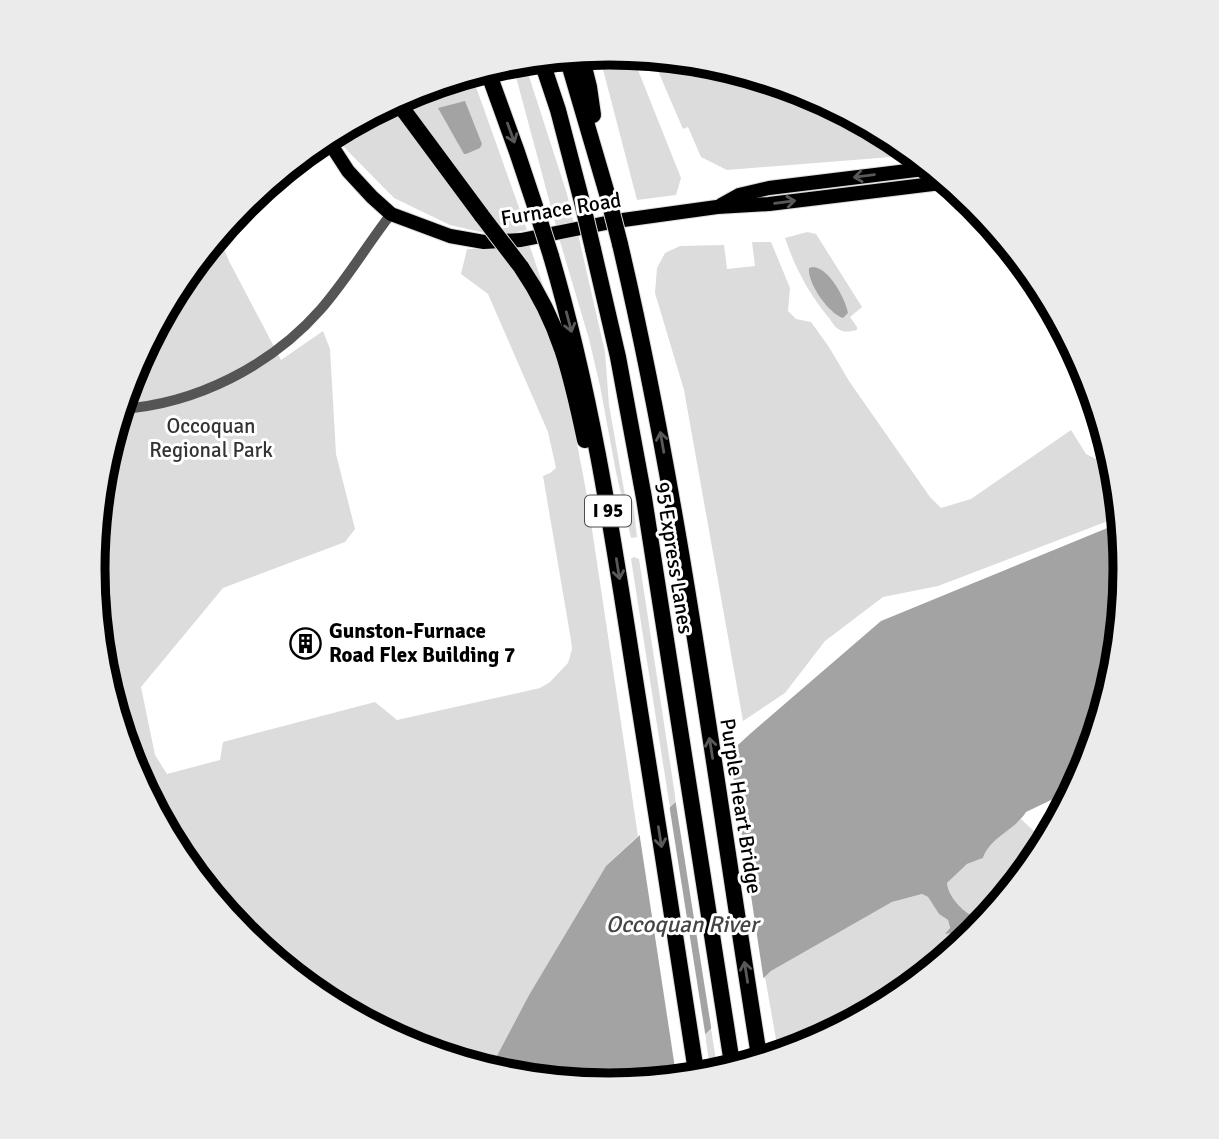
<svg xmlns="http://www.w3.org/2000/svg" width="1219" height="1139" viewBox="0 0 1219 1139" font-family="Signika,sans-serif">
<rect width="100%" height="100%" fill="#fff"/>
<g fill="#dcdcdc">
<polygon points="609,53 632,55 681,178 676,195 637,200 599,54"/>
<polygon points="652,57 711,63 808,92 887,134 890,140 897,140 916,155 727,170 701,157 688,127 683,129"/>
<polygon points="524,61 567,194 574,224 556,226 512,62"/>
<polygon points="471,74 475,84 527,230 507,234 456,170 403,97 412,92"/>
<polygon points="389,104 485,233 450,225 394,198 338,141 335,133"/>
<path d="M807 232 816 234 862 307 850 317 857 327V330C851 331 846 333 840 330 835 328 832 322 829 318 809 294 795 268 785 238Z"/>
<polygon points="578,234 605,352 609,405 626,501 633,501 637,537 631,538 616,472 600,386 589,339 559,238"/>
<polygon points="218,235 229,261 281,360 323,331 330,349 336,454 355,529 345,542 223,588 141,687 155,755 167,774 220,760 223,742 375,702 397,720 540,688 550,682 568,663 572,649 571,640 543,476 550,473 556,468 548,432 488,294 461,274 467,249 498,249 532,295 554,346 568,396 587,496 638,836 606,866 529,995 489,1071 411,1047 322,999 244,935 179,856 132,767 102,670 93,569 103,468 132,371 180,282"/>
<polygon points="752,242 771,242 790,288 788,311 796,319 811,322 829,347 849,381 930,497 941,508 971,499 1071,430 1086,454 1100,461 1112,452 1117,469 1121,516 938,586 883,597 825,641 785,693 743,721 684,390 655,293 657,268 665,253 680,246 724,245 727,269 755,266"/>
<polygon points="529,244 545,291 516,248"/>
<polygon points="634,557 639,559 676,802 670,808 631,559"/>
<path d="M1021 819 1036 833 1045 845 1039 857 988 919C983 918 976 917 971 915 960 909 948 895 947 883L967 864 983 858C988 841 1007 829 1021 819Z"/>
<polygon points="922,894 928,897 939,914 948,920 950,929 947,934 952,933 955,938 959,937 961,928 965,928 976,934 896,1000 807,1047 779,1056 765,977 771,971 892,902"/>
<polygon points="711,1028 718,1074 711,1076 705,1034"/>
<polygon points="675,1063 678,1080 656,1082 660,1075"/>
</g>
<g fill="#a3a3a3">
<polygon points="454,79 458,89 456,93 435,96 430,94 427,87"/>
<polygon points="465,101 482,144 480,148 466,154 464,154 438,108"/>
<path d="M813 267C829 268 845 298 848 313L843 318C829 314 807 283 809 268Z"/>
<path d="M1122 522 1126 570 1116 671 1087 768 1076 788 1026 812C1015 830 990 837 983 858L967 864 947 883C948 895 960 909 971 915 976 917 983 918 988 919L976 934 965 928H961L957 942 952 933 945 934 950 928 948 920 939 914 928 897 922 894 892 902 771 971 671 1067 660 1075 656 1082 609 1086 508 1076 489 1071 529 995 606 866 751 733 881 621Z"/>
</g>
<g fill="#fff">
<polygon points="729,749 764,982 712,1033 675,798"/>
<polygon points="669,804 706,1039 675,1068 639,831"/>
</g>
<g fill="none" stroke-linecap="round" stroke-linejoin="round">
<defs>
<g id="major">
<polyline points="326,137 348,171 372,197 391,214 450,236 484,242 521,240 616,221 717,207 769,204 949,182"/>
<polyline points="721,205 739,195 769,188 932,168"/>
</g>
<g id="highway">
<polyline points="581,55 589,87 593,115"/>
<polyline points="567,57 608,197"/>
<polyline points="541,59 558,110 582,202"/>
<polyline points="487,69 517,152 537,212"/>
<polyline points="396,100 482,216"/>
<path d="M620 244C683 513 716 789 760 1062"/>
<polyline points="593,249 618,357 644,498 733,1070"/>
<path d="M551 256C590 388 611 524 632 660 654 799 676 939 697 1078"/>
<path d="M521 267C560 324 571 374 585 440"/>
</g>
</defs>
<use href="#major" stroke="#dbdbdb" stroke-width="16"/>
<use href="#highway" stroke="#dbdbdb" stroke-width="18"/>
<path stroke="#555" stroke-width="10" d="M121 409C196 404 271 366 321 309 347 279 367 245 391 214"/>
<use href="#major" stroke="#000" stroke-width="14"/>
<use href="#highway" stroke="#000" stroke-width="16"/>
<defs>
<g id="highway-bridge">
<polyline points="608,197 620,244"/>
<polyline points="582,202 593,249"/>
<polyline points="537,212 551,256"/>
<polyline points="482,216 521,267"/>
</g>
</defs>
<use href="#highway-bridge" stroke="#dbdbdb" stroke-width="18" stroke-linecap="butt"/>
<use href="#highway-bridge" stroke="#000" stroke-width="16"/>
</g>
<defs><path id="oneway-shaft" d="M-6 0H5M1.5-3L5.5 0L1.5 3" fill="none" stroke-width="1.6" stroke-linecap="round" stroke-linejoin="round" transform="scale(1.75)"/></defs>
<g stroke="#595959">
<use href="#oneway-shaft" transform="translate(511 133) rotate(70)"/>
<use href="#oneway-shaft" transform="translate(864 176) rotate(173)"/>
<use href="#oneway-shaft" transform="translate(785 202) rotate(-7)"/>
<use href="#oneway-shaft" transform="translate(569 322) rotate(75)"/>
<use href="#oneway-shaft" transform="translate(662 442) rotate(-100)"/>
<use href="#oneway-shaft" transform="translate(618 569) rotate(81)"/>
<use href="#oneway-shaft" transform="translate(711 748) rotate(-99)"/>
<use href="#oneway-shaft" transform="translate(660 837) rotate(81)"/>
<use href="#oneway-shaft" transform="translate(746 972) rotate(-99)"/>
</g>
<defs>
<symbol id="building-ring" viewBox="-11 -11 22 22"><circle r="9.5" fill="#fff" stroke="#000" stroke-width="1.5"/><path d="M-4-6H4V6H1V3H-1V6H-4ZM-2.5-4.3h1.7v1.8h-1.7ZM.8-4.3h1.7v1.8H.8ZM-2.5-1h1.7V.8h-1.7ZM.8-1h1.7V.8H.8Z" fill="#000"/></symbol>
</defs>
<g fill-rule="evenodd">
<use href="#building-ring" x="288" y="626" width="35" height="35"/>
</g>
<g text-anchor="middle" dominant-baseline="central" stroke-width="6" stroke-linejoin="round" paint-order="stroke">
<rect fill="#fff" stroke="#4c4c4c" stroke-width="2" x="585" y="495.5" width="46" height="31" rx="5"/>
<g font-size="19" font-weight="bold" fill="#000">
<text x="608" y="511">I 95</text>
</g>
<g font-size="21" fill="#000" stroke="#fff">
<text transform="translate(561 209) rotate(-9)">Furnace Road</text>
<text transform="translate(674 558) rotate(81)">95 Express Lanes</text>
<text transform="translate(741 806) rotate(81)">Purple Heart Bridge</text>
</g>
<g font-size="21" fill="#333" stroke="#fff">
<text x="211" y="426">Occoquan<tspan x="211" dy="24">Regional Park</tspan></text>
</g>
<g font-size="21" font-weight="bold" fill="#000" stroke="#fff" text-anchor="start">
<text x="329" y="631">Gunston-Furnace<tspan x="329" dy="24">Road Flex Building 7</tspan></text>
</g>
<g font-size="23" font-style="italic" fill="#444" stroke="#fff">
<text x="682" y="924">Occoquan River</text>
</g>
</g>
<path d="M0 0H1219V1139H0ZM105 569a504 504 0 1 1 1008 0a504 504 0 1 1-1008 0Z" fill="#ebebeb" fill-rule="evenodd"/>
<path fill="none" stroke="#000" stroke-width="9" d="M105 569a504 504 0 1 1 1008 0a504 504 0 1 1-1008 0Z"/>
</svg>
